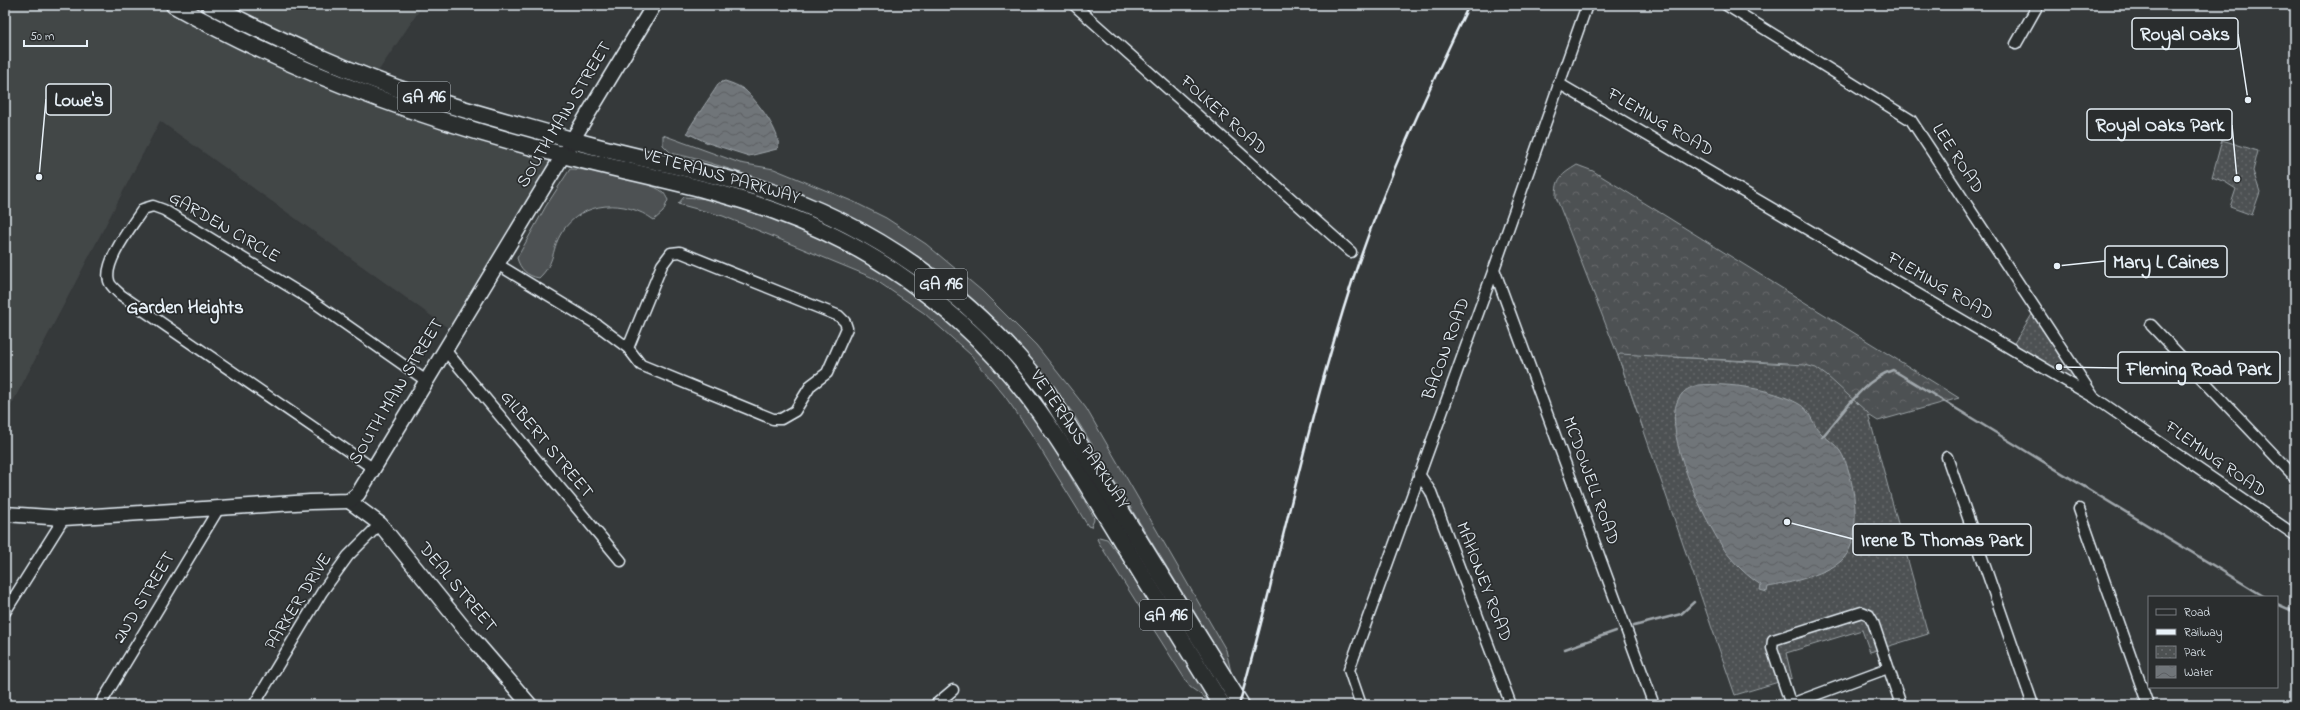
<svg xmlns="http://www.w3.org/2000/svg" width="2300" height="710" viewBox="0 0 2300 710" font-family="'Indie Flower',sans-serif">
<defs>
<pattern id="forest-crowns" width="20" height="18" patternUnits="userSpaceOnUse"><rect width="20" height="18" fill="#4d5152"/><path d="M2 6a3 3 0 1 1 6 0M12 15a3 3 0 1 1 6 0" fill="none" stroke="#676a6c"/></pattern>
<pattern id="park-dots" width="8" height="8" patternUnits="userSpaceOnUse"><rect width="8" height="8" fill="#4d5152"/><path d="M2 2h.1M6 6h.1" fill="none" stroke="#676a6c" stroke-width="1.8" stroke-linecap="round"/></pattern>
<pattern id="water-waves" width="16" height="10" patternUnits="userSpaceOnUse"><rect width="16" height="10" fill="#707579"/><path d="M0 5q4-4 8 0t8 0" fill="none" stroke="#5b5e62"/></pattern>
</defs>
<rect width="100%" height="100%" fill="#35393a"/>
<filter id="ink" filterUnits="userSpaceOnUse"><feTurbulence type="fractalNoise" baseFrequency=".025" numOctaves="2"/><feDisplacementMap in="SourceGraphic" scale="8" xChannelSelector="R" yChannelSelector="G"/><feConvolveMatrix kernelMatrix="1 2 1 2 8 2 1 2 1" color-interpolation-filters="sRGB"/></filter>
<g filter="url(#ink)">
<polygon fill="#424647" points="5,5 423,5 373,79 573,137 455,333 160,121 5,417"/>
<g fill="#4d5152" stroke="#9aa1a5">
<path d="M663 135 740 163 774 169 854 202 886 218 926 244 982 291 1036 345 1086 408 1226 650 1231 672 1072 412C1051 384 1031 357 1007 332 941 263 859 216 770 183 738 172 705 160 671 153L663 145Z"/>
<path d="M570 169C591 169 647 180 663 192 665 194 666 197 668 200L663 212 654 220C625 199 583 200 562 232 551 249 556 262 539 278 527 276 520 269 517 258L546 206Z"/>
<polygon points="684,197 710,199 785,222 851,252 918,295 978,347 1032,412 1093,515 1094,520 1091,527 1088,526 1030,432 1004,395 971,355 924,313 871,277 723,216 678,204"/>
<polygon points="1099,537 1107,539 1120,556 1145,592 1211,702 1190,687 1099,543 1097,539"/>
</g>
<path fill="url(#forest-crowns)" stroke="#9aa1a5" d="M1577 165 1593 171 1959 398 1878 421 1867 414 1898 527 1788 363 1673 357 1643 429 1618 356 1556 197C1556 178 1561 175 1577 165Z"/>
<g fill="url(#park-dots)" stroke="#9aa1a5">
<polygon points="2222,140 2258,151 2253,171 2260,192 2252,215 2230,207 2236,189 2225,182 2212,177"/>
<polygon points="2036,308 2086,386 2082,390 2011,348"/>
<polygon points="1620,354 1805,365 1816,368 1827,376 1868,413 1928,634 1870,652 1862,630 1786,653 1792,678 1735,695 1618,356"/>
</g>
<g fill="url(#water-waves)" stroke="#a0a7ac">
<path d="M725 81C732 83 739 86 745 90 755 99 785 136 777 149L749 156 708 143 687 133C688 128 714 92 719 83Z"/>
<path d="M1698 385C1729 383 1771 388 1799 404 1810 410 1812 423 1820 432 1826 439 1835 443 1840 451 1855 474 1863 536 1844 558 1832 573 1787 584 1768 587L1767 592 1760 590 1761 585C1748 577 1735 564 1726 552 1707 526 1655 422 1682 394 1686 389 1692 387 1698 385Z"/>
</g>
<g fill="none" stroke-linecap="round" stroke-linejoin="round">
<g stroke="#a0a7ac" stroke-width="2.5">
<path d="M1822 437C1843 414 1862 380 1893 370L2265 597"/>
<polyline points="2277,604 2295,612"/>
<polyline points="1634,626 1681,614 1694,602"/>
<polyline points="1565,649 1616,631"/>
</g>
<defs>
<g id="street">
<polyline points="1074,5 1351,252"/>
<polyline points="1726,5 1911,120 2093,396"/>
<polyline points="2016,44 2038,5"/>
<polyline points="1558,83 2095,398 2295,535"/>
<polyline points="497,264 596,324 628,348 641,365 773,419 781,419 795,411 811,385 827,373 847,328 845,322 839,316 680,252 671,253 662,265 628,348"/>
<polyline points="1494,269 1654,705"/>
<polyline points="2151,325 2295,477"/>
<polyline points="445,350 621,561"/>
<polyline points="1947,457 2033,705"/>
<path d="M374 469 121 295C118 292 110 286 109 281 103 262 132 226 143 209L153 206 164 210 308 298 425 380"/>
<polyline points="1419,474 1431,492 1511,705"/>
<polyline points="2079,509 2148,705"/>
<polyline points="5,612 64,518"/>
<polyline points="1791,704 1888,668"/>
<polyline points="100,705 219,508"/>
<polyline points="254,705 322,592 348,556 380,524"/>
<polyline points="935,705 953,690"/>
<polyline points="1361,705 1349,670 1494,269 1587,5"/>
<polyline points="1791,705 1772,648 1773,640 1862,612 1869,615 1873,622 1901,705"/>
</g>
<g id="secondary">
<polyline points="349,501 380,524 467,632 530,705"/>
<polyline points="5,514 64,518 310,502 349,501 358,494 654,5"/>
</g>
<g id="primary">
<path d="M174 5C296 74 429 121 563 155 633 174 706 186 775 211 844 236 907 274 961 323 1025 380 1067 452 1111 524 1148 585 1185 645 1222 705"/>
<path d="M210 5C279 40 349 73 423 97 471 112 519 125 568 139 630 157 694 168 756 187 874 224 973 296 1048 393L1241 705"/>
</g>
</defs>
<use href="#street" stroke="#e8f1f8" stroke-width="13"/>
<use href="#secondary" stroke="#e8f1f8" stroke-width="17"/>
<use href="#primary" stroke="#e8f1f8" stroke-width="19"/>
<use href="#street" stroke="#2a2d2e" stroke-width="10"/>
<use href="#secondary" stroke="#2a2d2e" stroke-width="14"/>
<use href="#primary" stroke="#2a2d2e" stroke-width="16"/>
<path stroke="#e8f1f8" stroke-width="2.5" d="M1239 705C1279 564 1307 421 1352 282 1383 187 1426 95 1469 5"/>
</g>
</g>
<g text-anchor="middle" dominant-baseline="central" stroke-width="3.5" stroke-linejoin="round" paint-order="stroke">
<g fill="#2a2d2e" stroke="#afb6bb" stroke-width="1">
<rect x="398" y="82" width="52" height="30" rx="3"/>
<rect x="915" y="269" width="52" height="30" rx="3"/>
<rect x="1140" y="600" width="52" height="30" rx="3"/>
</g>
<g font-size="17" font-weight="bold" fill="#e8f1f8">
<text x="424" y="97">GA 196</text>
<text x="941" y="284">GA 196</text>
<text x="1166" y="615">GA 196</text>
</g>
<g font-size="18" fill="#e8f1f8" stroke="#2a2d2e">
<text transform="translate(565 115) rotate(-59)">SOUTH MAIN STREET</text>
<text transform="translate(1223 116) rotate(42)">FOLKER ROAD</text>
<text transform="translate(1660 123) rotate(30)">FLEMING ROAD</text>
<text transform="translate(1957 159) rotate(57)">LEE ROAD</text>
<text transform="translate(721 177) rotate(16)">VETERANS PARKWAY</text>
<text transform="translate(224 228) rotate(30)">GARDEN CIRCLE</text>
<text transform="translate(1940 287) rotate(30)">FLEMING ROAD</text>
<text transform="translate(1447 349) rotate(-70)">BACON ROAD</text>
<text transform="translate(397 392) rotate(-59)">SOUTH MAIN STREET</text>
<text transform="translate(1079 440) rotate(56)">VETERANS PARKWAY</text>
<text transform="translate(546 445) rotate(50)">GILBERT STREET</text>
<text transform="translate(2215 460) rotate(35)">FLEMING ROAD</text>
<text transform="translate(1590 481) rotate(70)">MCDOWELL ROAD</text>
<text transform="translate(1483 582) rotate(69)">MAHONEY ROAD</text>
<text transform="translate(457 588) rotate(50)">DEAL STREET</text>
<text transform="translate(145 598) rotate(-59)">2ND STREET</text>
<text transform="translate(299 602) rotate(-58)">PARKER DRIVE</text>
</g>
<g font-size="19" font-weight="bold" fill="#e8f1f8" stroke="#2a2d2e">
<text x="185" y="308">Garden Heights</text>
</g>
</g>
<path fill="none" stroke="#e8f1f8" stroke-width="1.5" d="M2248 100L2238 34M39 177L46 99M2237 179L2232 125M2057 266L2105 261M2059 367L2118 368M1787 522L1853 539"/>
<g fill="#e8f1f8" stroke="#2a2d2e" stroke-width="1.5">
<circle cx="2248" cy="100" r="4"/>
<circle cx="39" cy="177" r="4"/>
<circle cx="2237" cy="179" r="4"/>
<circle cx="2057" cy="266" r="4"/>
<circle cx="2059" cy="367" r="4"/>
<circle cx="1787" cy="522" r="4"/>
</g>
<g fill="#2a2d2e" stroke="#e8f1f8" stroke-width="1.5">
<rect x="2132" y="18" width="106" height="31" rx="4"/>
<rect x="46" y="84" width="65" height="31" rx="4"/>
<rect x="2087" y="109" width="145" height="31" rx="4"/>
<rect x="2105" y="246" width="122" height="31" rx="4"/>
<rect x="2118" y="352" width="162" height="31" rx="4"/>
<rect x="1853" y="524" width="178" height="31" rx="4"/>
</g>
<g font-size="19" text-anchor="middle" font-weight="bold" fill="#e8f1f8">
<text x="2185" y="40">Royal Oaks</text>
<text x="79" y="106">Lowe's</text>
<text x="2160" y="131">Royal Oaks Park</text>
<text x="2166" y="268">Mary L Caines</text>
<text x="2199" y="375">Fleming Road Park</text>
<text x="1942" y="546">Irene B Thomas Park</text>
</g>
<rect width="2300" height="710" fill="none" stroke="#2a2d2e" stroke-width="20"/>
<rect x="10" y="10" width="2280" height="690" fill="none" stroke="#e8f1f8" stroke-width="1.5" filter="url(#ink)"/>
<rect x="2148" y="596" width="130" height="92" fill="#2a2d2e" stroke="#767b7f"/>
<rect x="2156" y="609" width="20" height="6" fill="#2a2d2e" stroke="#767b7f"/>
<text x="2184" y="616" font-size="12" fill="#e8f1f8">Road</text>
<rect x="2156" y="629" width="20" height="6" fill="#e8f1f8" stroke="#767b7f"/>
<text x="2184" y="636" font-size="12" fill="#e8f1f8">Railway</text>
<rect x="2156" y="646" width="20" height="12" fill="url(#park-dots)" stroke="#767b7f"/>
<text x="2184" y="656" font-size="12" fill="#e8f1f8">Park</text>
<rect x="2156" y="666" width="20" height="12" fill="url(#water-waves)" stroke="#767b7f"/>
<text x="2184" y="676" font-size="12" fill="#e8f1f8">Water</text>
<path d="M24 40v6h63v-6" fill="none" stroke="#e8f1f8" stroke-width="2"/>
<text x="30" y="40" font-size="12" fill="#e8f1f8" stroke="#2a2d2e" stroke-width="3" paint-order="stroke">50 m</text>
</svg>
